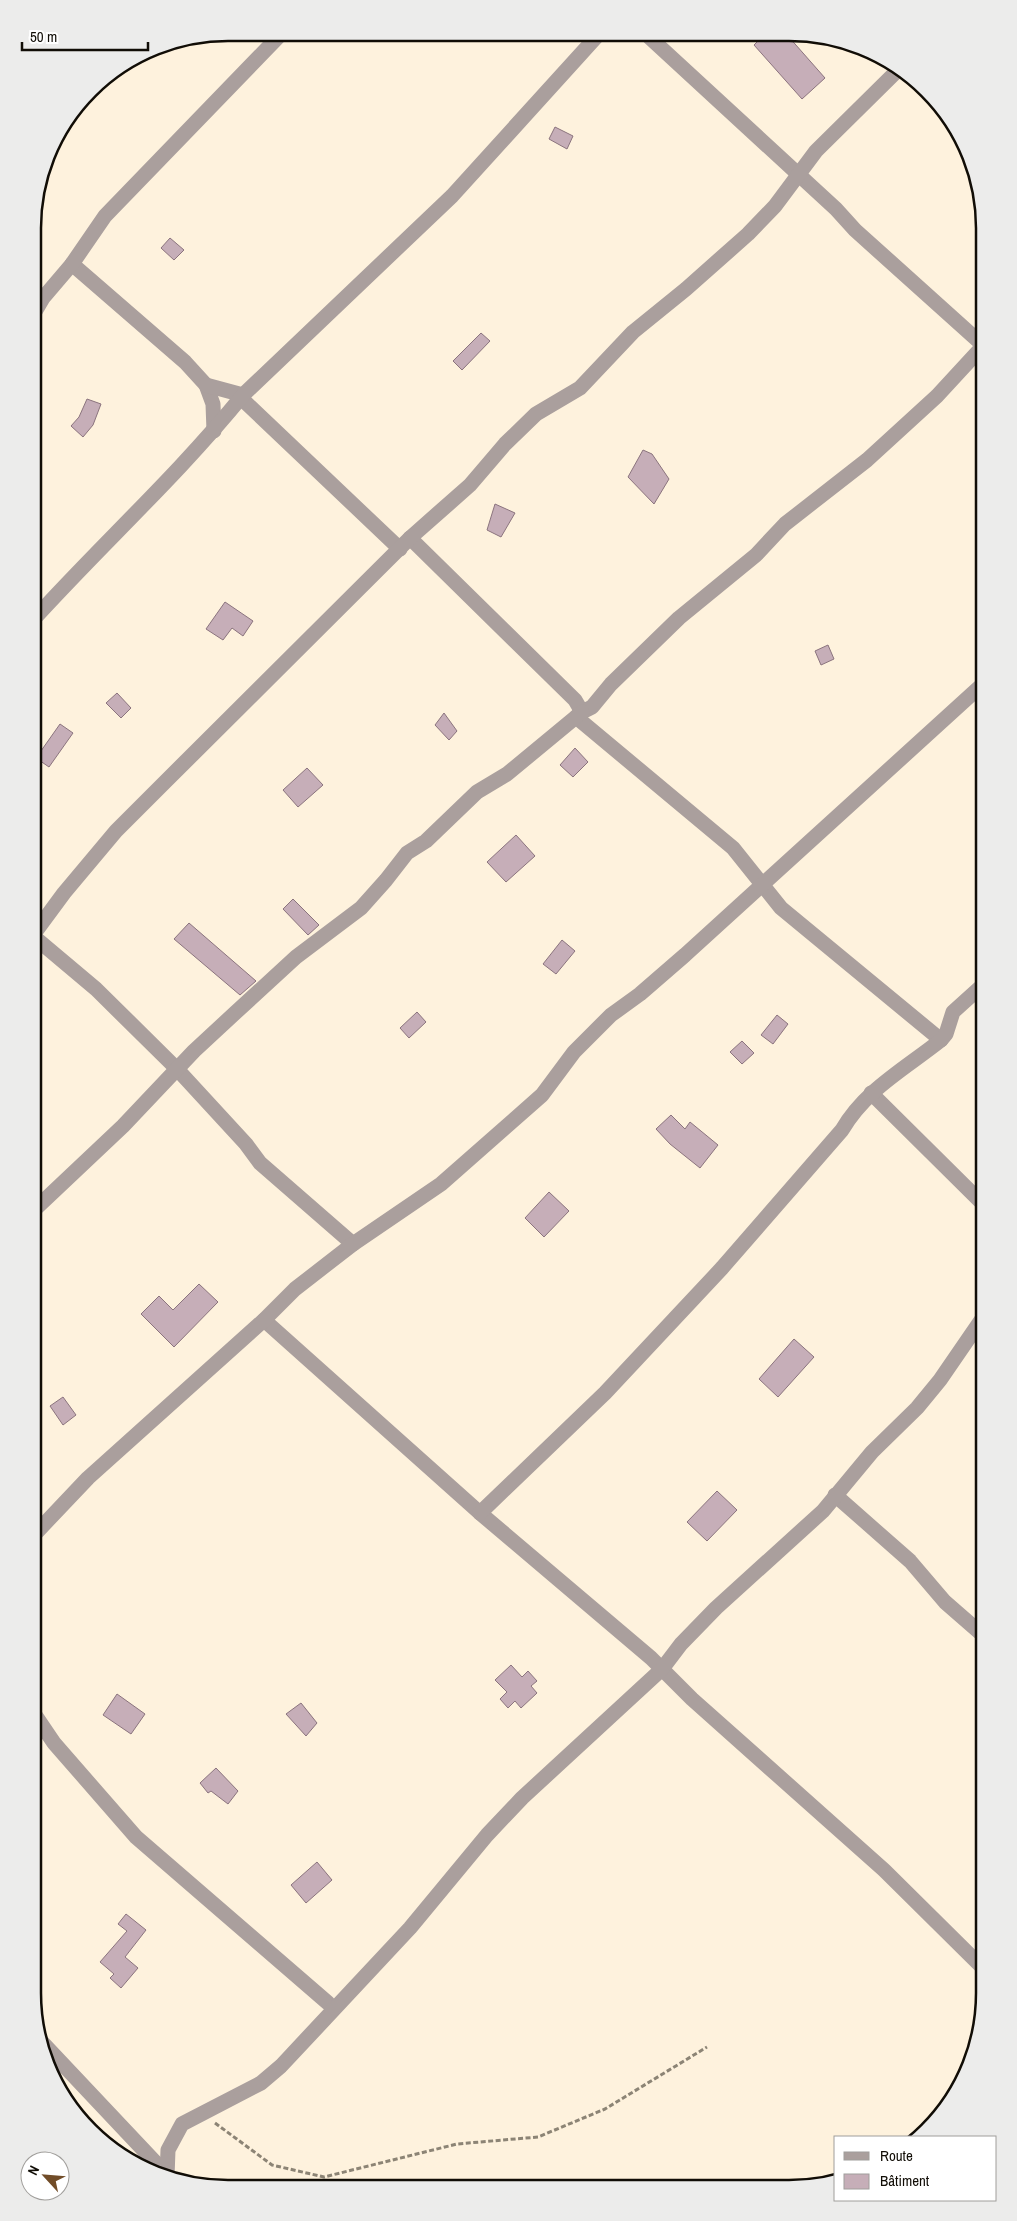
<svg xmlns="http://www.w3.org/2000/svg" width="1017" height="2221" viewBox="0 0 1017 2221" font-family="'Archivo Narrow',sans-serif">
<rect width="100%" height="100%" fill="#fef2dd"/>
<g fill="#c6aeb8" stroke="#8b747e">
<polygon points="763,36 788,36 825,78 802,99 754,45"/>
<polygon points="555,127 573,136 567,149 549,139"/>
<polygon points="170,238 184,250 174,260 161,248"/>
<polygon points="481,333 490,341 462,370 453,361"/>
<polygon points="87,399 101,404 93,425 83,437 71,426 79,417"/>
<polygon points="643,450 652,454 669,479 654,504 628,477"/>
<polygon points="495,504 515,513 501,537 487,530"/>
<polygon points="225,602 253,621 243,636 232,628 223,640 206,629"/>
<polygon points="828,645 834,659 821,665 815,651"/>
<polygon points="117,693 131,708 121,718 106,703"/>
<polygon points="444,713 457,731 449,740 435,725"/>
<polygon points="60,724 73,733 49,767 36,758"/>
<polygon points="575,748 588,762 573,777 560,765"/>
<polygon points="307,768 323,785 298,807 283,790"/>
<polygon points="516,835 535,856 506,882 487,862"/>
<polygon points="293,899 319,925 308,935 283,909"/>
<polygon points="189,923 256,981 240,995 174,939"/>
<polygon points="562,940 575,951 556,974 543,964"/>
<polygon points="417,1012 426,1022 409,1038 400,1028"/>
<polygon points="777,1015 788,1024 773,1044 761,1035"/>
<polygon points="742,1041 754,1053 742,1064 730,1052"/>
<polygon points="671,1115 685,1129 690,1122 718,1145 700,1168 670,1144 656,1129"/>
<polygon points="549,1192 569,1211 544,1237 525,1218"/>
<polygon points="199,1284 218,1302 174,1347 141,1314 159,1296 173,1310"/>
<polygon points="794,1339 814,1357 778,1397 759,1379"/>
<polygon points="63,1397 76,1415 63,1425 50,1406"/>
<polygon points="717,1491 737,1510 707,1541 687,1522"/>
<polygon points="511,1665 522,1677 528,1671 537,1681 531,1686 537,1693 521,1708 515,1701 508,1708 500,1699 507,1692 495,1680"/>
<polygon points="117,1694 145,1714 131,1734 103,1715"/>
<polygon points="301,1703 317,1723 306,1736 286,1714"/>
<polygon points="216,1768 238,1791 228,1804 211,1791 208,1793 200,1783"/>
<polygon points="317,1862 332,1880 306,1903 291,1885"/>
<polygon points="126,1914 146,1930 125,1957 138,1968 121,1988 110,1978 114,1974 100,1962 127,1931 118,1924"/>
</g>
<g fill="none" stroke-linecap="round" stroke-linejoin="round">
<polyline stroke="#8c8475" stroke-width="3" stroke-dasharray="5 2.5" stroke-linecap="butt" points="215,2123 272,2165 324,2177 457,2144 538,2137 605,2109 707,2047"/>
<g stroke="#aa9f9d" stroke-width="15">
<polyline points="647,35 836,209 855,230 984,346"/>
<polyline points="72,264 185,362 206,385 213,404 214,431"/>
<polyline points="33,315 43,298 72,264 105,216 282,33"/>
<polyline points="206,385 243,395"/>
<polyline points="241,398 400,549"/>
<polyline points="410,538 575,700 582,712 592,707 611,684 679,618 756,555 785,524 867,460 937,396 984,345"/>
<path d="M33 620C102 544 178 475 243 395L452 196 598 35"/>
<polyline points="576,717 733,848 781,908 941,1040"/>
<polyline points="33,935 64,893 116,831 164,783 410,538 470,485 505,444 536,414 580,388 633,332 686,289 748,234 775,206 816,151 899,69"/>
<polyline points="33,936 96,989 177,1069 246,1144 260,1163 353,1244"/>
<polyline points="871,1093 984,1205"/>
<polyline points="33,1211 123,1126 194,1051 235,1013 296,957 361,908 386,880 407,853 426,841 477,792 507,774 582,712"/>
<polyline points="264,1320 480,1513 651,1658 692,1699 884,1870 984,1969"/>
<polyline points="835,1495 910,1561 945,1602 984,1636"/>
<path d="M480 1513 605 1393 722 1268 842 1130C865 1090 906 1068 941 1040L946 1034 953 1012 984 984"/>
<polyline points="33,1536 88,1478 264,1320 295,1289 353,1244 441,1184 542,1095 574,1052 611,1015 640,994 685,955 984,683"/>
<polyline points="33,1712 54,1743 136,1837 328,2003"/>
<polyline points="38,2038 170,2178"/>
<polyline points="167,2177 168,2150 182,2124 261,2083 281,2066 410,1928 487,1835 522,1798 662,1669 681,1644 716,1608 823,1511 872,1452 917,1408 940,1380 984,1316"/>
</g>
</g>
<path d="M0 0H1017V2221H0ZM228 41H789A187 187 0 0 1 976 228V1993A187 187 0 0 1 789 2180H228A187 187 0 0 1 41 1993V228A187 187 0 0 1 228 41Z" fill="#ececeb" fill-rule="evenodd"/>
<path fill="none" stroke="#110d06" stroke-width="2.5" d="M228 41H789A187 187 0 0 1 976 228V1993A187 187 0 0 1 789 2180H228A187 187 0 0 1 41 1993V228A187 187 0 0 1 228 41Z"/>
<rect x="834" y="2136" width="162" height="65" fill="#ffffff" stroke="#a09e9b"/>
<rect x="844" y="2152" width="25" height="8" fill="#aa9f9d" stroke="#a09e9b"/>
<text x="880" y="2161" font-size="15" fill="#110d06">Route</text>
<rect x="844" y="2174" width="25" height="15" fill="#c6aeb8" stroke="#a09e9b"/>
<text x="880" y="2186" font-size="15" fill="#110d06">Bâtiment</text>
<g transform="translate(45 2176) rotate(296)"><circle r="24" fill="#ffffff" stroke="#a09e9b"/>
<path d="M0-4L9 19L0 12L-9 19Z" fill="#714c28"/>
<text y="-8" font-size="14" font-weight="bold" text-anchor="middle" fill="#110d06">N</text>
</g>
<path d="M22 42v8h126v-8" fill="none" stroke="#110d06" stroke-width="2.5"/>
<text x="30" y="42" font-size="15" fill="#110d06" stroke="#ffffff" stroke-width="4" paint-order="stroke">50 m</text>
</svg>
